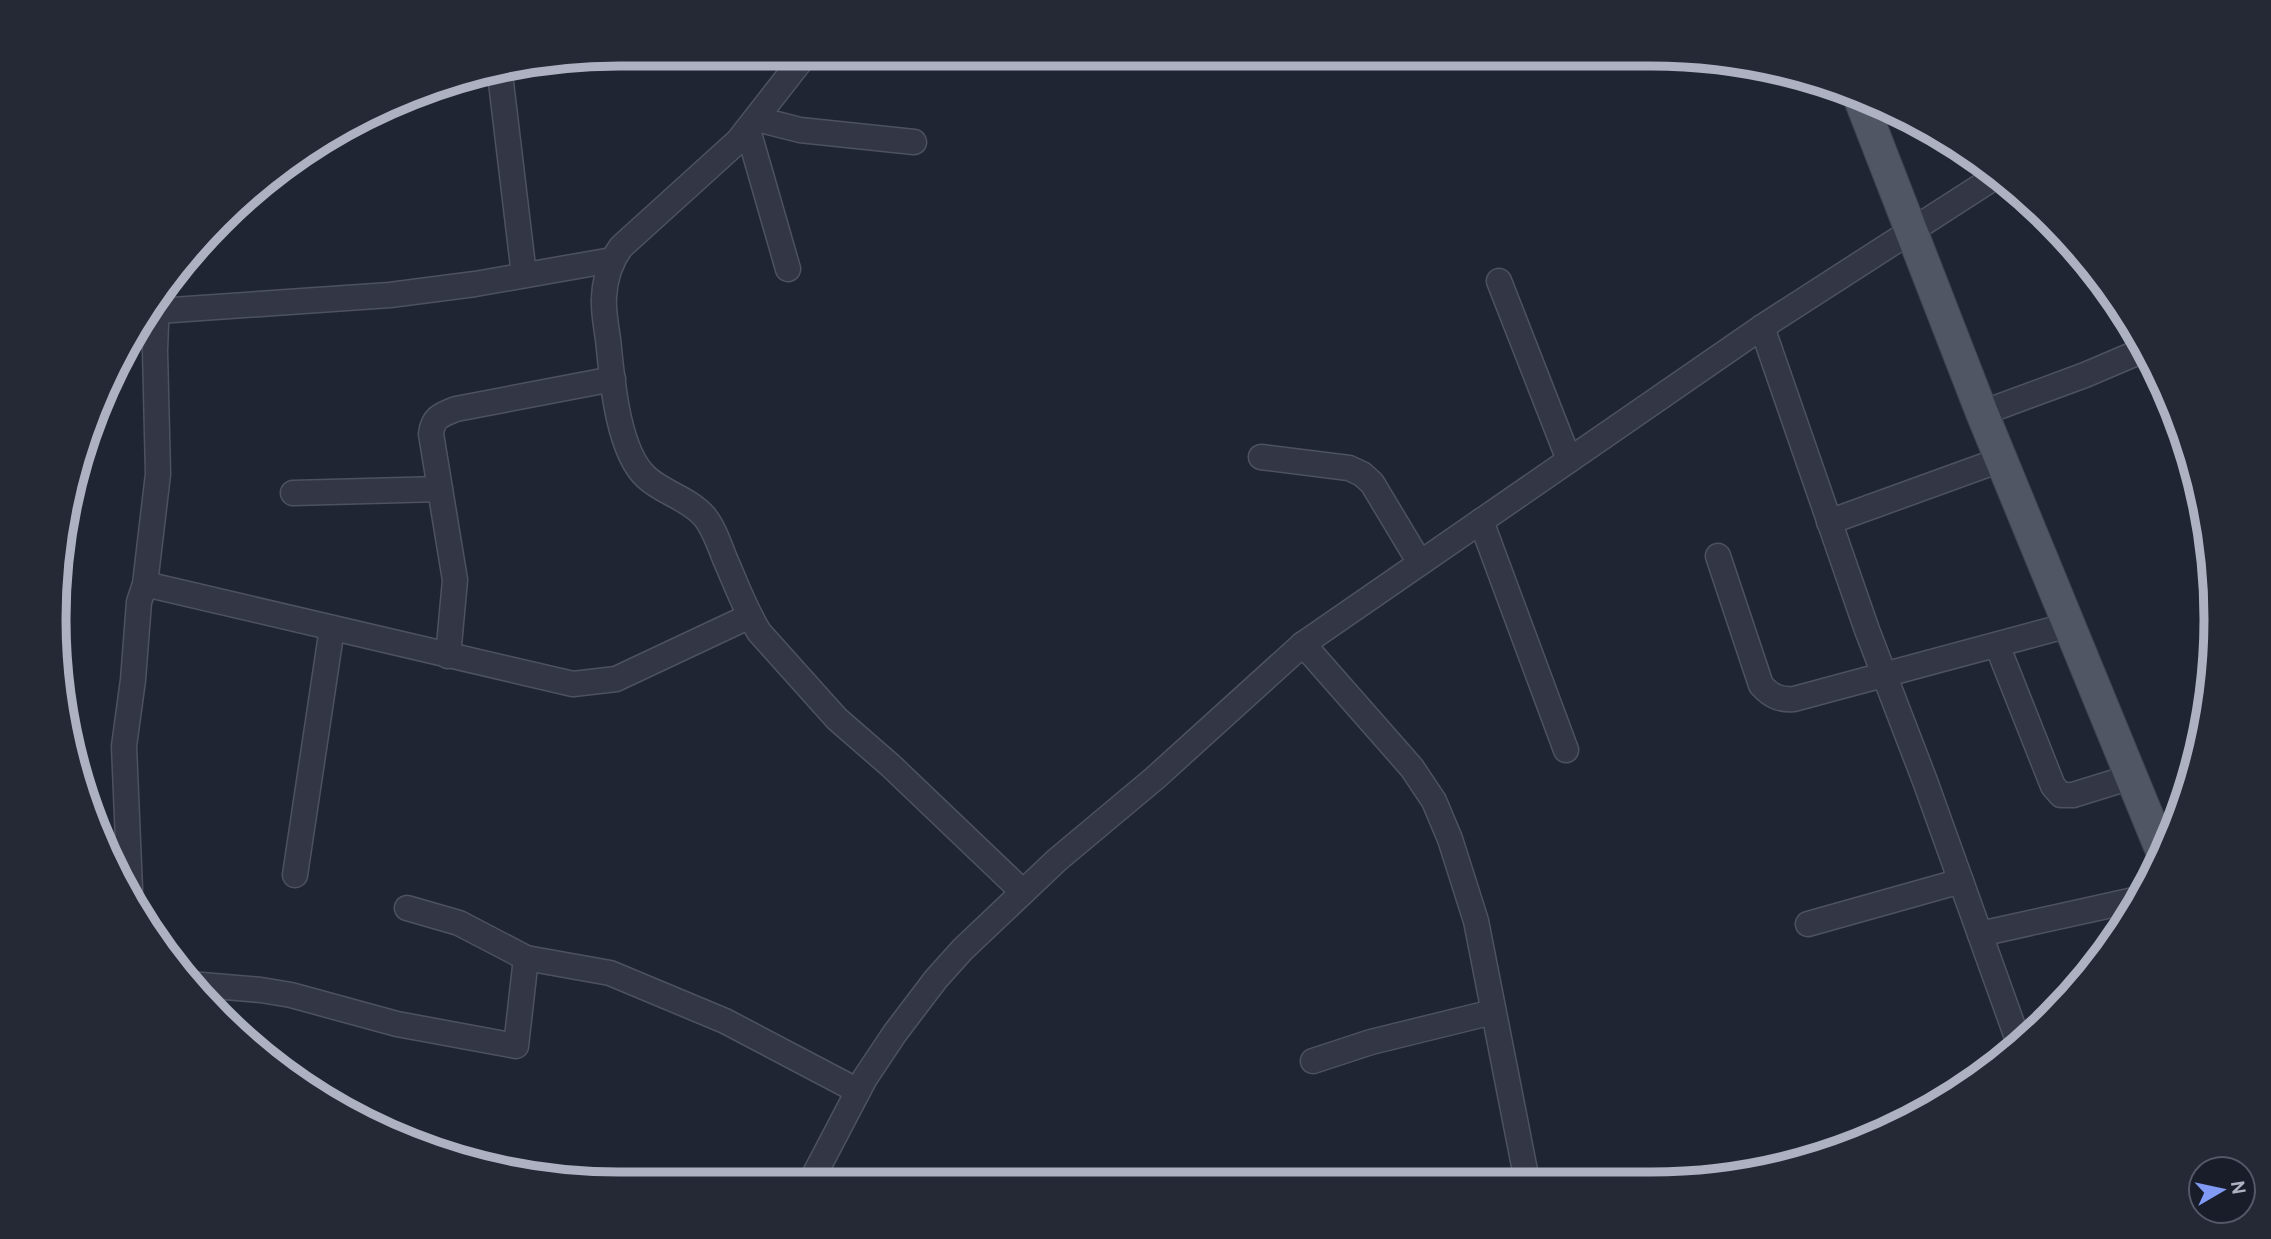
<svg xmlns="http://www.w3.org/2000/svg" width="2271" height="1239" viewBox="0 0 2271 1239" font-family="Overpass,sans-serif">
<rect width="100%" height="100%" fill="#202534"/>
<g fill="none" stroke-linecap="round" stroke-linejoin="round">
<defs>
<g id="minor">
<path d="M806 54 738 141 621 247C610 262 605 278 604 297 603 310 606 326 608 339 612 377 617 450 646 477 663 493 688 498 704 516 714 528 719 544 725 559 736 584 745 609 759 632L837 719 890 765 1023 892"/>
<polyline points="500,74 524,275"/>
<polyline points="757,119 800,130 914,142"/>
<polyline points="748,130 788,269"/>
<polyline points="1499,281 1569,460"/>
<polyline points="158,311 390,295 475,284 612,260"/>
<polyline points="1762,327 1867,630 1925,781 2019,1043"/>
<polyline points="1982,413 2085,375 2146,349"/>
<polyline points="1261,457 1349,468 1362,474 1372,483 1420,563"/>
<polyline points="293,493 440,489"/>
<polyline points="1481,521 1566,750"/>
<polyline points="1829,522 2000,460"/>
<path d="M1718 556 1761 685C1771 696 1779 700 1794 699L2069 625"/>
<polyline points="145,584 573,684 616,679 750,616"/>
<polyline points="1303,644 1412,768 1434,801 1450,839 1476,921 1527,1181"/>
<polyline points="1997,645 2053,786 2061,795 2073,795 2131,777"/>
<path d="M448 656 455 580 431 434C433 417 441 415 456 409L613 379"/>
<polyline points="295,875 332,628"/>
<polyline points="130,889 124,746 133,680 139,602 145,584 158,474 155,351 157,297"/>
<polyline points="407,908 459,923 526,958 610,973 725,1021 858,1091"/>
<polyline points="1808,924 1961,881"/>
<polyline points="1980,934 2143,898"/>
<polyline points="190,984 261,990 291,995 397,1024 516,1046 526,958"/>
<polyline points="1313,1061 1371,1042 1493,1012"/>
<polyline points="810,1183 865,1078 895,1033 936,979 963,949 1057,860 1155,778 1303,644 1762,327 1998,175"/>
</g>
<polyline id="major" points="1860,99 1982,413 2163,854"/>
</defs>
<use href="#minor" stroke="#4d5260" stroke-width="27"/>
<use href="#major" stroke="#3c414e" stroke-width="34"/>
<use href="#minor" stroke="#333745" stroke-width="24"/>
<use href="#major" stroke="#515665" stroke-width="32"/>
</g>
<path d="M0 0H2271V1239H0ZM619 66H1651A553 553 0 0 1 2204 619V619A553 553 0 0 1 1651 1172H619A553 553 0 0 1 66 619V619A553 553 0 0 1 619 66Z" fill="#242935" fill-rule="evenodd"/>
<path fill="none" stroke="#adb1c2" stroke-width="9" d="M619 66H1651A553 553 0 0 1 2204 619V619A553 553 0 0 1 1651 1172H619A553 553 0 0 1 66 619V619A553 553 0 0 1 619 66Z"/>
<g transform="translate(2222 1190) rotate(81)"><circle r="33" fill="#181d29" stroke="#545866" stroke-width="2"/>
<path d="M0-5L12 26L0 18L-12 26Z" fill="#819af3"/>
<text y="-10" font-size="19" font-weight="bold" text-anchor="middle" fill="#adb1c2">N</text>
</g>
</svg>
